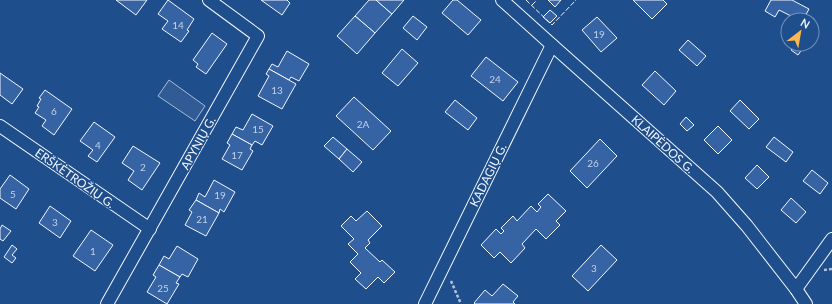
<svg xmlns="http://www.w3.org/2000/svg" width="832" height="304" viewBox="0 0 832 304" font-family="Lato,sans-serif">
<rect width="100%" height="100%" fill="#1f4e8c"/>
<polygon fill="#305b95" stroke="#a8bbd7" points="169,80 205,106 195,121 158,96"/>
<g fill="#3563a3" stroke="#f2f6ff">
<polygon points="116,0 147,0 136,15"/>
<polygon points="168,0 194,19 187,30 189,31 181,42 162,29 168,21 158,14"/>
<polygon points="261,0 287,0 290,3 282,15"/>
<polygon points="369,0 376,0 392,14 375,33 355,16"/>
<polygon points="376,0 404,0 392,14"/>
<polygon points="453,0 457,0 481,20 468,35 442,13"/>
<polygon points="548,0 561,0 555,7"/>
<polygon points="633,0 663,0 667,4 652,19"/>
<polygon points="771,0 792,0 809,9 803,20 790,20 791,16 779,10 775,17 765,11"/>
<polygon points="550,10 557,16 550,23 543,17"/>
<polygon points="355,16 375,33 357,54 337,36"/>
<polygon points="413,16 427,27 417,40 403,28"/>
<polygon points="597,17 617,38 601,52 582,30"/>
<polygon points="212,33 227,44 206,74 196,67 198,64 193,60"/>
<polygon points="688,40 706,56 697,66 679,50"/>
<polygon points="795,44 805,45 798,55 791,50"/>
<polygon points="402,49 418,63 398,86 382,73"/>
<polygon points="287,51 309,64 299,81 291,77 289,80 269,69 272,64 278,67"/>
<polygon points="486,57 518,82 503,101 471,76"/>
<polygon points="269,69 296,84 282,109 258,96 269,76 266,74"/>
<polygon points="655,71 676,91 664,105 642,85"/>
<polygon points="0,73 23,89 12,104 0,95"/>
<polygon points="45,90 72,109 54,135 42,126 46,120 35,113 39,107 37,106 41,99 39,98"/>
<polygon points="354,97 391,131 373,150 336,116"/>
<polygon points="455,100 477,118 468,130 445,112"/>
<polygon points="740,100 759,119 749,129 730,111"/>
<polygon points="252,114 273,126 262,145 255,141 252,145 232,134 236,127 243,130"/>
<polygon points="686,117 694,125 687,131 680,124"/>
<polygon points="94,122 115,137 97,162 88,156 93,150 80,141"/>
<polygon points="718,126 732,140 718,154 704,140"/>
<polygon points="232,134 252,145 250,149 253,151 242,170 222,159 230,145 227,143"/>
<polygon points="333,137 347,149 339,159 324,146"/>
<polygon points="774,137 793,152 786,162 766,147"/>
<polygon points="600,139 617,156 587,188 570,171"/>
<polygon points="133,146 160,163 142,190 128,180 134,171 122,163"/>
<polygon points="347,149 362,162 353,172 339,159"/>
<polygon points="757,165 769,177 757,189 745,178"/>
<polygon points="812,170 828,183 820,194 803,181"/>
<polygon points="10,175 29,189 16,209 0,198 0,189"/>
<polygon points="214,180 235,192 224,212 220,209 219,213 196,200 199,193 205,197"/>
<polygon points="548,194 566,211 556,221 560,225 546,239 536,229 522,244 525,248 511,263 500,252 494,258 481,245 496,229 501,234 504,231 501,228 513,216 517,221 531,206 537,212 541,207 538,204"/>
<polygon points="791,198 806,212 796,223 781,210"/>
<polygon points="196,200 219,213 206,236 185,225 192,212 189,210"/>
<polygon points="50,206 71,221 60,238 39,223"/>
<polygon points="367,211 382,226 368,240 370,243 365,248 380,262 382,260 395,272 384,283 378,277 366,289 355,279 361,273 350,262 358,254 348,244 354,239 341,226 351,216 356,221"/>
<polygon points="2,225 11,231 3,241 0,239 0,229"/>
<polygon points="91,230 113,245 95,271 73,256"/>
<polygon points="12,245 17,249 12,255 16,258 12,263 4,257"/>
<polygon points="601,245 617,260 588,291 572,276"/>
<polygon points="177,246 198,259 188,277 182,274 180,277 159,265 164,256 169,259"/>
<polygon points="159,265 180,277 176,283 179,284 167,304 147,292 156,277 153,275"/>
<polygon points="503,284 518,296 513,302 515,304 475,304 474,303 485,290 492,296"/>
</g>
<g fill="none" stroke-linecap="round" stroke-linejoin="round">
<defs>
<g id="minor">
<polyline points="502,0 552,45 717,192 747,226 796,289 806,304"/>
<polyline points="0,126 150,229"/>
<polyline points="796,289 832,239"/>
<polyline points="107,304 258,36 209,0"/>
<polyline points="425,304 552,45"/>
</g>
</defs>
<use href="#minor" stroke="#f2f6ff" stroke-width="14"/>
<g stroke="#b3c4dc" stroke-width="2.5" stroke-dasharray="3 2" stroke-linecap="butt">
<polyline points="824,270 832,269"/>
<polyline points="451,281 461,304"/>
</g>
<use href="#minor" stroke="#1f4e8c" stroke-width="12"/>
<g stroke="#f2f6ff" stroke-width="1" stroke-dasharray="5 2" stroke-linecap="butt">
<polyline points="526,0 552,25 576,0"/>
<polyline points="532,5 537,0"/>
</g>
</g>
<g text-anchor="middle" dominant-baseline="central" stroke-width="3" stroke-linejoin="round" paint-order="stroke">
<g font-size="10" fill="#c3d1e8">
<text x="178" y="25">14</text>
<text x="599" y="34">19</text>
<text x="495" y="79">24</text>
<text x="277" y="90">13</text>
<text x="54" y="111">6</text>
<text x="363" y="124">2A</text>
<text x="258" y="129">15</text>
<text x="98" y="145">4</text>
<text x="237" y="155">17</text>
<text x="593" y="163">26</text>
<text x="143" y="167">2</text>
<text x="13" y="194">5</text>
<text x="220" y="195">19</text>
<text x="202" y="219">21</text>
<text x="55" y="222">3</text>
<text x="93" y="251">1</text>
<text x="594" y="268">3</text>
<text x="163" y="288">25</text>
</g>
<g font-size="12" fill="#f2f6ff" stroke="#1f4e8c">
<text transform="translate(198 143) rotate(-61)">APYNIŲ G.</text>
<text transform="translate(663 144) rotate(42)">KLAIPĖDOS G.</text>
<text transform="translate(488 175) rotate(-64)">KADAGIŲ G.</text>
<text transform="translate(75 178) rotate(35)">ERŠKĖTROŽIŲ G.</text>
</g>
</g>
<g transform="translate(800 32) rotate(31)"><circle r="19" fill="#1f4e8c" stroke="#7391ba"/>
<path d="M0-3L7 15L0 10L-7 15Z" fill="#ffb74d"/>
<text y="-6" font-size="11" font-weight="bold" text-anchor="middle" fill="#f2f6ff">N</text>
</g>
</svg>
